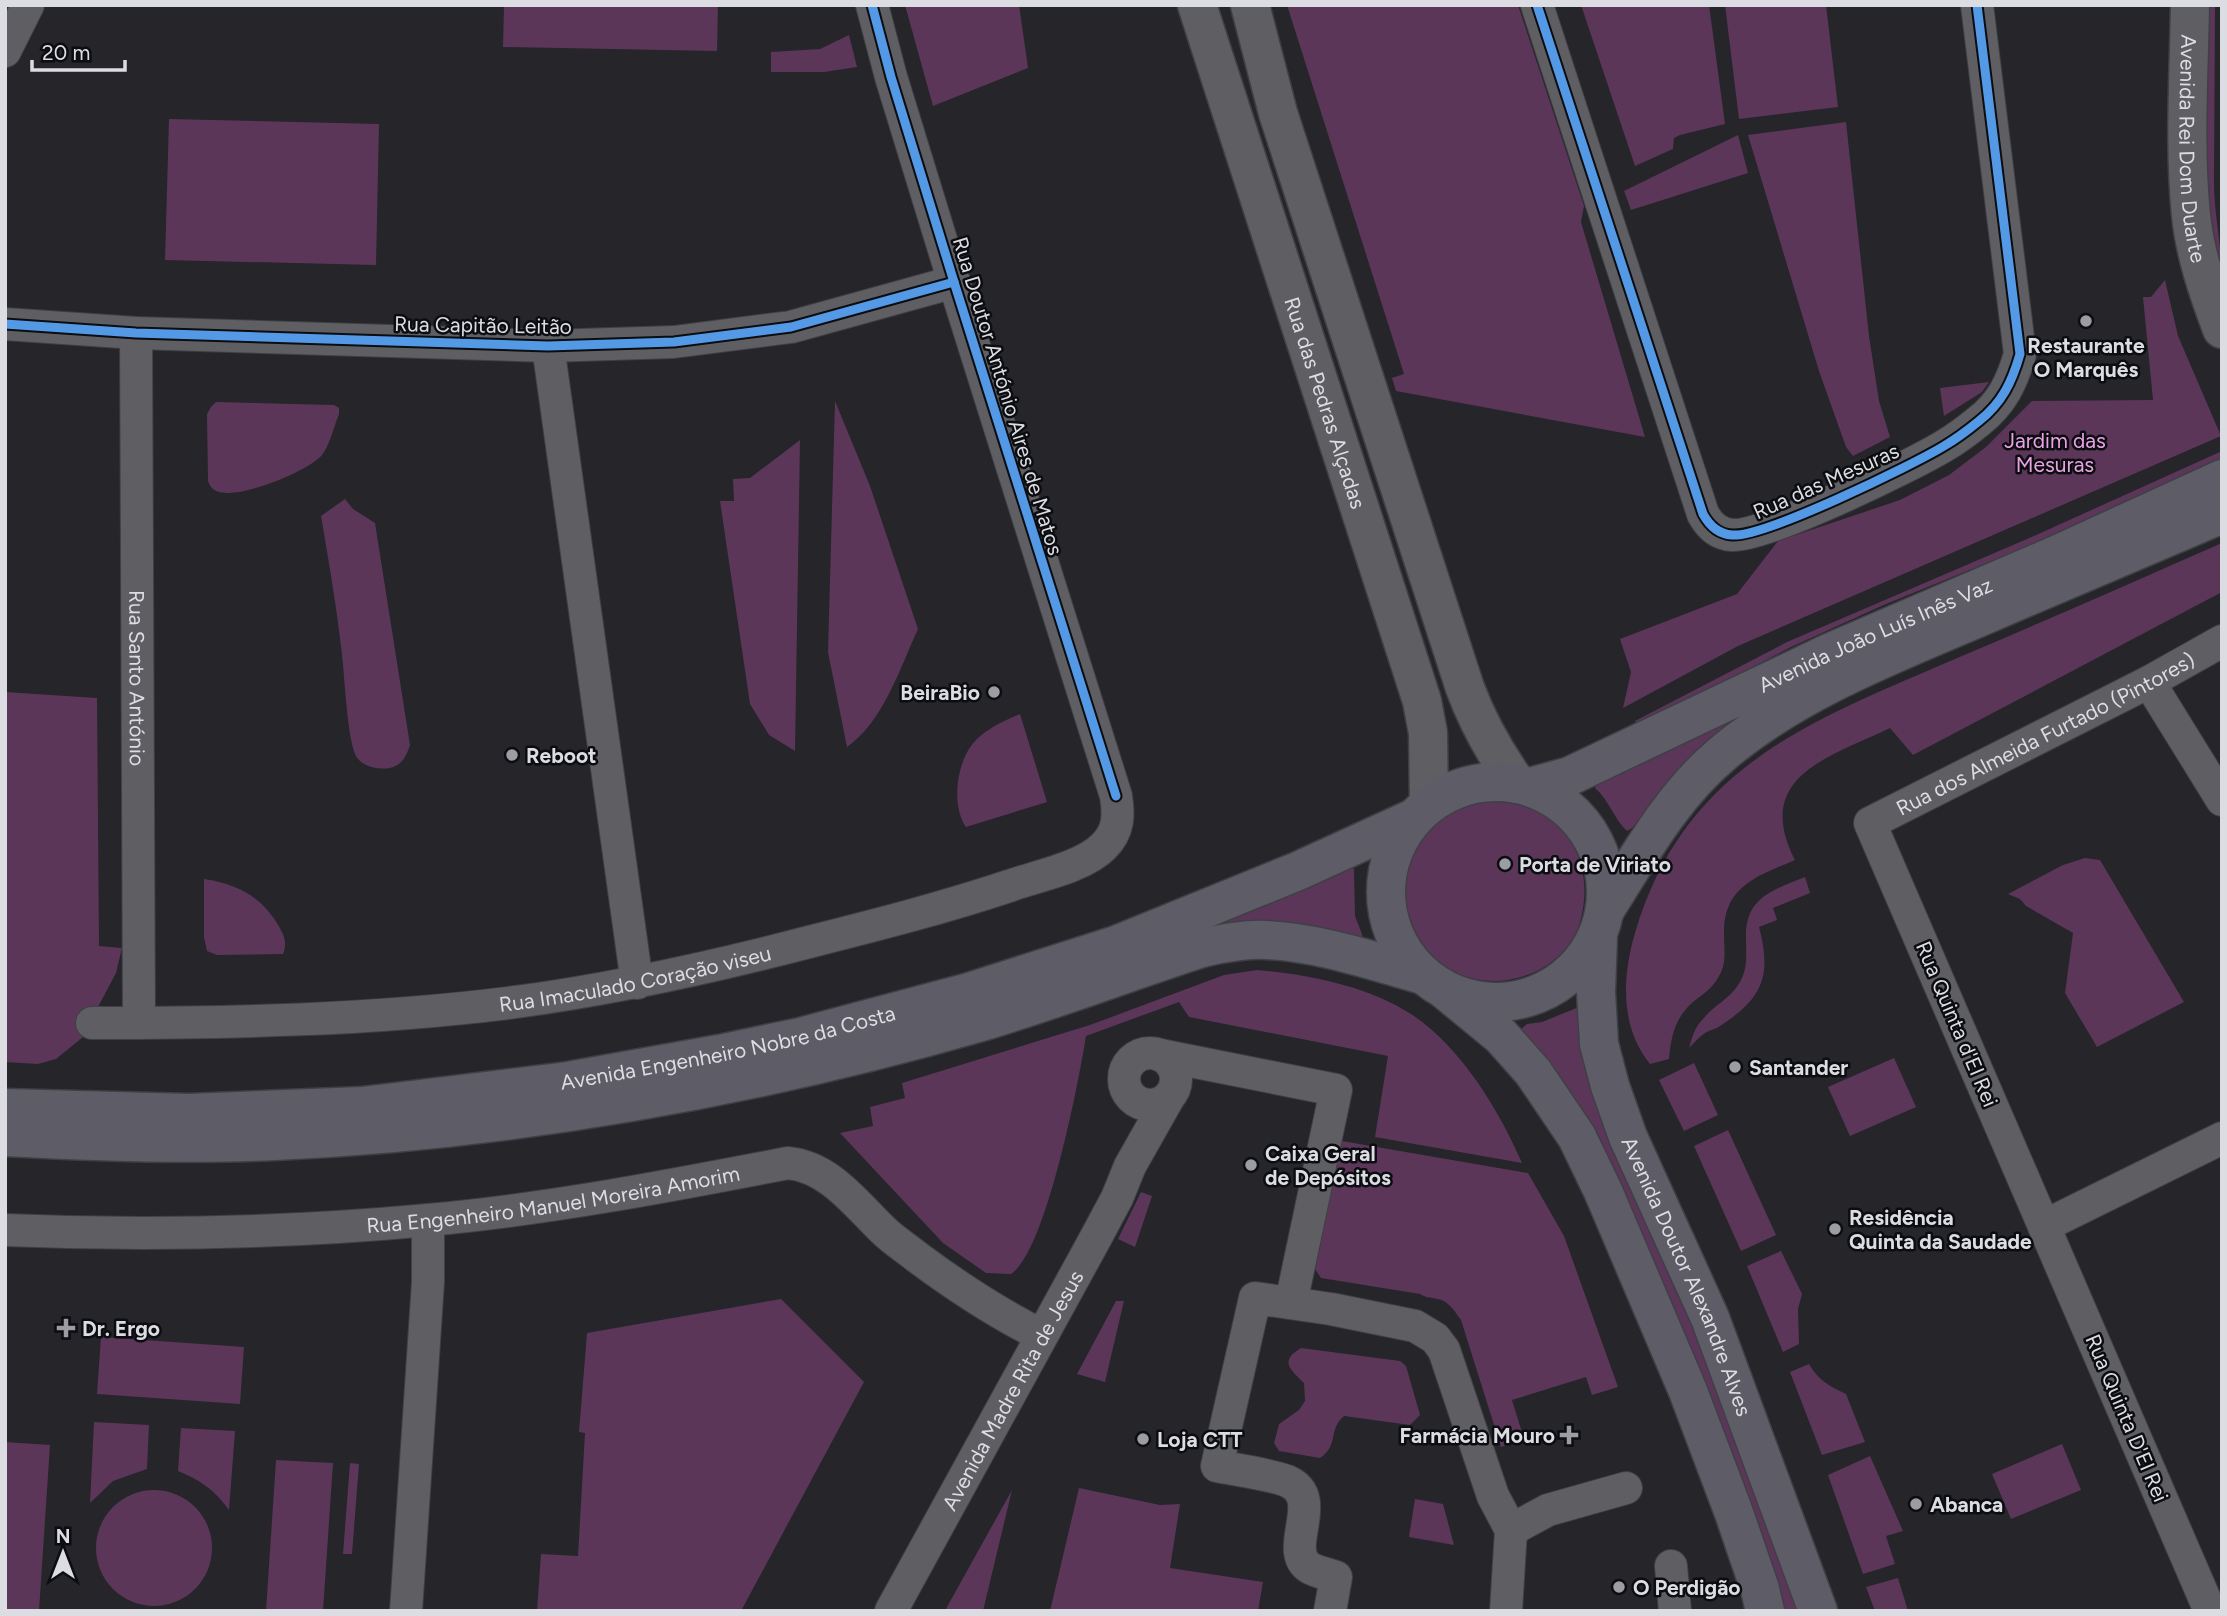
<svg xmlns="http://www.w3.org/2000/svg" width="2227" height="1616" viewBox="0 0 2227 1616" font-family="Figtree,sans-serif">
<rect width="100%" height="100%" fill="#25252a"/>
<g fill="#5b3659">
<polygon points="504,5 718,5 717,51 503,47"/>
<polygon points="905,5 1019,5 1028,68 933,106"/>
<polygon points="1287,5 1518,5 1584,206 1581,222 1645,437 1396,391 1392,378 1404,374"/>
<polygon points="1581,5 1709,5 1725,124 1680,135 1674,138 1673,149 1635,166"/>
<polygon points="1725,5 1826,5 1838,107 1739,119"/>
<path d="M2206 5H2215L2214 182C2214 215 2222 246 2222 278 2197 191 2205 95 2206 5Z"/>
<polygon points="849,35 857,67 824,72 771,72 771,52 820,49"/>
<polygon points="169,119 379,124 376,265 165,260"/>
<polygon points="1846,122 1869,336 1879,401 1890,437 1853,456 1846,447 1819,371 1748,135"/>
<polygon points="1738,135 1748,173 1631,210 1624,191"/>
<polygon points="2165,280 2178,336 2221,436 1738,646 1623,708 1631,672 1620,639 1737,594 1778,541 1900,500 1949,475 1986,447 2032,401 2153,400 2143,297 2151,297"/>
<polygon points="1989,382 1982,392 1944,416 1940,388"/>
<path d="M835 401 870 486 918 629C900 668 883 722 847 747L828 652Z"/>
<path d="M216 402 334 405 339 408V414C334 426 330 445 322 455 307 472 242 498 219 492 213 490 210 487 208 481L207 414 211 407Z"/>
<polygon points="800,440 795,751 769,735 750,704 720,501 734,501 733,479 750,478"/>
<polygon points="2222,451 2222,459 2038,542 1886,604 1791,647 1639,727 1635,721 1787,642 2034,536"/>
<path d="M345 499 353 509 375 523 410 745C406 757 402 765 390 768 379 770 362 767 356 756 347 737 345 680 342 655 337 609 329 563 321 516Z"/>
<path d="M2222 543V592L1913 755 1890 728C1830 757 1752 776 1795 860 1758 876 1723 886 1724 934 1724 949 1727 963 1719 976 1713 988 1703 994 1693 1002 1675 1018 1671 1036 1669 1059L1650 1064C1620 1027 1622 977 1635 933 1686 760 1820 718 1969 653 2054 617 2138 580 2222 543Z"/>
<polygon points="5,692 97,698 99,946 122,948 116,973 98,1007 88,1033 56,1059 38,1064 5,1062"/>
<path d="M1742 712 1746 720 1667 786 1632 828 1627 831C1614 819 1609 800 1595 788L1597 783Z"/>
<path d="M1020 714 1047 802 966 827C950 804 957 758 977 739 990 727 1004 721 1020 714Z"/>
<path d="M1494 800C1504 802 1516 802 1525 806 1575 825 1594 872 1580 922 1574 945 1552 966 1530 974 1415 1016 1353 854 1463 806 1472 802 1484 802 1494 800Z"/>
<polygon points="2085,858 2100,860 2184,1002 2097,1047 2065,993 2073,933 2026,906 2020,899 2008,894 2063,865"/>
<polygon points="1348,867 1353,867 1354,870 1355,916 1362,934 1362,938 1199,931"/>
<path d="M1805 877 1810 893 1773 908 1777 920 1759 927C1772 976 1763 998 1720 1026 1716 1029 1710 1030 1705 1033 1699 1037 1694 1043 1689 1048 1692 1037 1695 1027 1703 1019 1715 1004 1731 999 1741 980 1748 966 1746 953 1746 938 1745 897 1773 890 1805 877Z"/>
<path d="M204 879C236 884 259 895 277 923 283 933 288 942 283 954L217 955 207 951 204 937Z"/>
<path d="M1257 970C1307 974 1368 986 1411 1014 1461 1047 1499 1110 1522 1163L1375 1137 1388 1056 1189 1017 1179 1002 1086 1036C1079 1081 1046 1252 1011 1274L986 1273 943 1243 840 1133 873 1126 870 1107 905 1098 902 1083 1090 1025 1224 975Z"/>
<polygon points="1579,1007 1799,1611 1785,1611 1780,1591 1690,1347 1657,1269 1520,1030 1527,1024 1542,1022"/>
<polygon points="1894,1058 1916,1107 1850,1136 1828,1087"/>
<polygon points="1694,1063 1718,1115 1684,1131 1659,1080"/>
<polygon points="1728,1130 1776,1235 1741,1251 1694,1146"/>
<path d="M1342 1141 1528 1173 1564 1236 1618 1387 1592 1395 1586 1377 1512 1400 1524 1439 1501 1447 1461 1320C1455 1312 1449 1301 1438 1299 1430 1297 1428 1299 1420 1294L1321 1278 1315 1269Z"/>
<polygon points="1141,1192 1152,1196 1135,1247 1118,1239"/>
<polygon points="1781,1251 1802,1294 1798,1309 1799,1344 1783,1352 1747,1266"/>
<polygon points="781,1299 864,1382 741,1611 537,1611 541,1554 578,1556 585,1433 579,1432 587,1333"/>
<polygon points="1116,1301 1124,1301 1105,1382 1077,1374"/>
<polygon points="101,1337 244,1347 240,1404 97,1394"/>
<path d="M1301 1348 1400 1361 1406 1366 1420 1415 1410 1425 1344 1416C1328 1429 1339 1446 1320 1458L1279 1451 1274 1443 1279 1424 1299 1410 1305 1401 1304 1383C1290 1369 1279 1361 1301 1348Z"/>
<path d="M1809 1364C1818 1380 1829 1386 1846 1394L1865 1442 1822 1455 1790 1372Z"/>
<polygon points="94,1422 149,1425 147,1469 113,1481 90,1503"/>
<path d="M181 1428 235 1431 229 1510C215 1490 200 1480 178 1471Z"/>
<polygon points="5,1442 50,1445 39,1611 5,1611"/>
<polygon points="2062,1444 2081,1490 2011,1519 1992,1474"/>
<polygon points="1870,1456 1903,1531 1886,1536 1895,1564 1863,1574 1828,1475"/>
<polygon points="276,1460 333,1463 323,1611 266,1611"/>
<polygon points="350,1463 359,1464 352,1554 343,1554"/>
<polygon points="1079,1488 1160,1505 1180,1504 1170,1568 1263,1582 1258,1611 1050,1611"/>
<circle cx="154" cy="1548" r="58"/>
<polygon points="1012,1490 983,1611 945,1611 947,1607"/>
<polygon points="1415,1499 1443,1504 1454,1545 1409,1537"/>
<polygon points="1898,1578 1908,1611 1875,1611 1866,1587"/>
</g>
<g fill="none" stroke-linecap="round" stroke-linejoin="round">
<defs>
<g id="street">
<path d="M1537 5 1703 514C1709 525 1718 534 1732 535 1763 538 1911 466 1944 446 1956 439 1968 430 1979 421 2002 403 2012 382 2020 354L1977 5"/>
<polyline points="5,51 28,5"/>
<polyline points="5,324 136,333 548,346 674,342 791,327 954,282"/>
<path id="s1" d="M136 333 139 1023"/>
<polyline points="548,346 637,983"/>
<polyline points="2149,682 2222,800"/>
<path id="s2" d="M92 1023C230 1023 371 1020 508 1003 610 990 709 968 809 942 876 925 943 908 1009 886 1037 876 1084 867 1104 846 1119 831 1119 815 1116 796L954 282 891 77 872 5"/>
<circle cx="1150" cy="1079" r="26"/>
<polyline points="1160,1055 1336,1090 1291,1303"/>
<polyline points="2044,1226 2222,1138"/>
<path id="s3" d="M5 1230C146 1236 287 1233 428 1220 549 1209 669 1186 788 1163 829 1167 855 1203 883 1230 893 1240 906 1248 917 1257 956 1286 997 1313 1041 1335"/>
<polyline points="1511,1530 1548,1510 1626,1488"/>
<polyline points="1671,1566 1675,1611"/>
<polyline points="406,1611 428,1282 428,1220"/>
<path id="s4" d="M891 1611 1094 1241 1117 1198 1130 1166 1169 1097"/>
<path d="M1330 1611 1336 1577C1328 1574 1317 1572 1310 1568 1281 1550 1327 1498 1287 1481 1269 1474 1237 1470 1217 1466L1255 1298 1331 1309 1415 1326 1435 1338 1444 1350 1493 1496 1511 1530 1506 1611"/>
<path id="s5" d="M2210 1611 1870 823 2149 682 2222 641"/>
</g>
<g id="secondary">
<path id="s6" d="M1197 5 1422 701 1428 733 1429 804"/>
<path d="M1250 5 1278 113 1465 688C1478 723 1495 753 1517 784"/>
<path id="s7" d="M2190 5C2189 74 2184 146 2191 215 2195 254 2208 292 2222 329"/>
</g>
<g id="primary">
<circle cx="1496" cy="892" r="110"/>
<path id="s8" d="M1530 787 1570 776 1831 652 2056 555 2222 479"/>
<path d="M1605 910C1640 855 1671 797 1722 754 1795 692 1891 655 1978 618 2059 583 2140 549 2222 514"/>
<path id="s9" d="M1598 934 1596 992 1599 1044 1610 1086 1628 1137 1710 1318 1818 1611"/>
<polyline points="1445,990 1501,1036 1533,1072 1577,1137 1603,1191 1688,1391 1734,1513 1760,1589 1765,1611"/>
<path id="s10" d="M5 1108 189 1113 362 1106 568 1081 719 1054 800 1037 969 992 1116 945 1298 871 1414 818"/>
<path d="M5 1137C95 1142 185 1145 275 1141 509 1131 756 1087 981 1022 1055 1000 1128 972 1202 948 1223 943 1244 939 1266 940 1319 942 1373 961 1423 975"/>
</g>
</defs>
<use href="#street" stroke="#3f4045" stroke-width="34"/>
<use href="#secondary" stroke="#3f4045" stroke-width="41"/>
<use href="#primary" stroke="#3f4045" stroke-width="41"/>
<use href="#street" stroke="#5f5f63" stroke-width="32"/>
<use href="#secondary" stroke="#5f5f63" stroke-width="38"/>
<use href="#primary" stroke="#5e5c66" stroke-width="38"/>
<defs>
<g id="cycleway">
<polyline points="872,5 891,77 954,282 1116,796"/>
<path d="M1537 5 1703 514C1709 525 1718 534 1732 535 1763 538 1911 466 1944 446 1956 439 1968 430 1979 421 2002 403 2012 382 2020 354L1977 5"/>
<polyline points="5,324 136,333 548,346 674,342 791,327 954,282"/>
</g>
</defs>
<use href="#cycleway" stroke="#0c0d11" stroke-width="13"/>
<use href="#cycleway" stroke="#5399e6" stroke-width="9"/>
</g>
<g fill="#9c9da2" stroke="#0c0d11" stroke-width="2.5">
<circle cx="2086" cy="321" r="7"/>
<circle cx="994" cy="692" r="7"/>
<circle cx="512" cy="755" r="7"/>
<circle cx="1505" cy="864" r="7"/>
<circle cx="1735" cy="1067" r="7"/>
<circle cx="1251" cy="1165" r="7"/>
<circle cx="1835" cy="1229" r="7"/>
<path d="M62.5 1317.5h7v7h7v7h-7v7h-7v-7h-7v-7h7z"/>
<path d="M1565.5 1424.5h7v7h7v7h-7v7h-7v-7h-7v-7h7z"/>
<circle cx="1143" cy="1439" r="7"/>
<circle cx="1916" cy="1504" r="7"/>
<circle cx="1619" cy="1587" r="7"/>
</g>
<g text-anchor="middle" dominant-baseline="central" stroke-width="5" stroke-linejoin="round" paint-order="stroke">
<g font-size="21" fill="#dcdde3" stroke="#0c0d11">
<text stroke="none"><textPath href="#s7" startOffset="144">Avenida Rei Dom Duarte</textPath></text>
<text transform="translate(483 325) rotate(1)">Rua Capitão Leitão</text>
<text transform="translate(1008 396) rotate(73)">Rua Doutor António Aires de Matos</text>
<text stroke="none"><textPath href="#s6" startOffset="418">Rua das Pedras Alçadas</textPath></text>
<text transform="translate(1826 481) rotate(-24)">Rua das Mesuras</text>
<text stroke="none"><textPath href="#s8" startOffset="378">Avenida João Luís Inês Vaz</textPath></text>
<text stroke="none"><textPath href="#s1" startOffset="345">Rua Santo António</textPath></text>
<text stroke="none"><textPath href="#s5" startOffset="1055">Rua dos Almeida Furtado (Pintores)</textPath></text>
<text stroke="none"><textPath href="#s2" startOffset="546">Rua Imaculado Coração viseu</textPath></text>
<text transform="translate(1957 1024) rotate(67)">Rua Quinta d'El Rei</text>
<text stroke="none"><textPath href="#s10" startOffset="728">Avenida Engenheiro Nobre da Costa</textPath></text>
<text stroke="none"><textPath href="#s3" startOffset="550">Rua Engenheiro Manuel Moreira Amorim</textPath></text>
<text stroke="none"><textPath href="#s9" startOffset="359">Avenida Doutor Alexandre Alves</textPath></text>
<text stroke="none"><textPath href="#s4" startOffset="252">Avenida Madre Rita de Jesus</textPath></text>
<text transform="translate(2127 1418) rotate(67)">Rua Quinta D'El Rei</text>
</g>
<g font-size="21" font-weight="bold" fill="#dcdde3" stroke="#0c0d11" text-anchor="start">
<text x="2086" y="345" text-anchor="middle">Restaurante<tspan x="2086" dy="24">O Marquês</tspan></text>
<text x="980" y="692" text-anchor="end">BeiraBio</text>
<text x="526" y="755">Reboot</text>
<text x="1519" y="864">Porta de Viriato</text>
<text x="1749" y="1067">Santander</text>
<text x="1265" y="1153">Caixa Geral<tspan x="1265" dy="24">de Depósitos</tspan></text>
<text x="1849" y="1217">Residência<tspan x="1849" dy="24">Quinta da Saudade</tspan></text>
<text x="82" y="1328">Dr. Ergo</text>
<text x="1555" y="1435" text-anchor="end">Farmácia Mouro</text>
<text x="1157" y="1439">Loja CTT</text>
<text x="1930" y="1504">Abanca</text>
<text x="1633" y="1587">O Perdigão</text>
</g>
<g font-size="21" fill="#e9a2e3" stroke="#0c0d11">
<text x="2055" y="440">Jardim das<tspan x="2055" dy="24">Mesuras</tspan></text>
</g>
</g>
<rect width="2227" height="1616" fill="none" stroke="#dcdde3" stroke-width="14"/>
<g transform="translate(63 1553)" stroke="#0c0d11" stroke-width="5" paint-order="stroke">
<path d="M0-5L12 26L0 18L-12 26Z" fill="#dcdde3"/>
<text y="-10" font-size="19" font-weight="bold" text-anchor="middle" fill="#dcdde3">N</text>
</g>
<path d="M32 60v10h93v-10" fill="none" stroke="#dcdde3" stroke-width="3.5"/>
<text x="42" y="60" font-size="21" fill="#dcdde3" stroke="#0c0d11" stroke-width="5" paint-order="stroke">20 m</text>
</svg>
